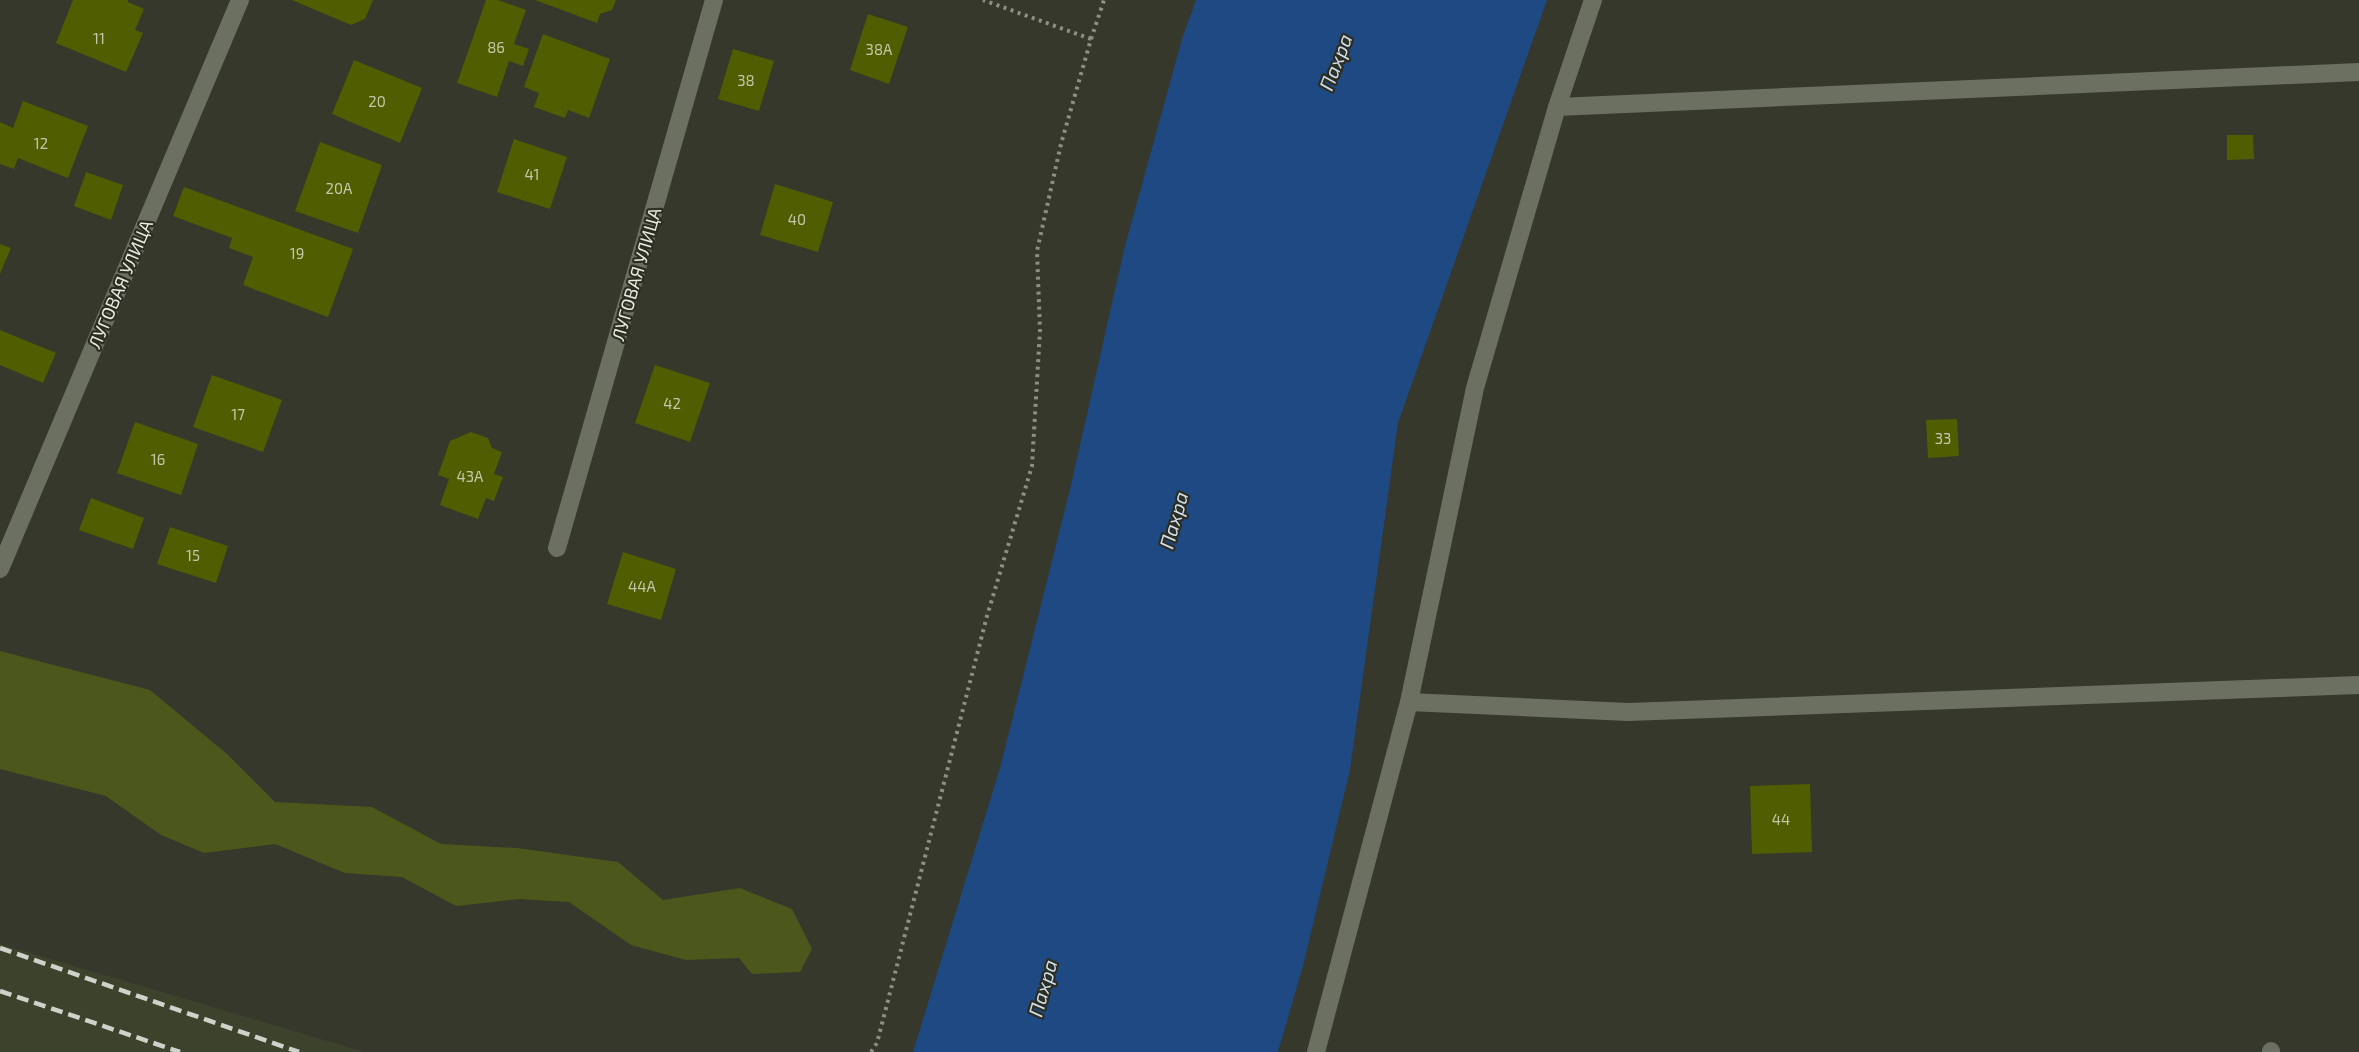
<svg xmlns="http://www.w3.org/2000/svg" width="2359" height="1052" viewBox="0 0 2359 1052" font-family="'Exo 2',sans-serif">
<rect width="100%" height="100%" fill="#35382a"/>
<polygon fill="#3d422d" points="0,944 365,1052 0,1052"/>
<polygon fill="#4c581b" points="0,651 150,690 227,754 275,802 372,807 441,844 517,848 618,862 663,900 740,888 792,909 812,949 800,972 752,974 739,958 686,960 631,945 569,902 519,899 456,906 402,877 345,873 275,844 204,853 161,835 106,796 0,769"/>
<polygon fill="#1f4982" points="1196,0 1547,0 1398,423 1350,770 1303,966 1278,1052 913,1052 1000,768 1071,485 1125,246 1182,39"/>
<g fill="#505d00">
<polygon points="73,0 128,0 128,2 144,9 135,30 143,33 126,72 56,43"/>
<polygon points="292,0 373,0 365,19 351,25"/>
<polygon points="486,0 498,0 526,10 514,44 529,49 523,66 509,61 497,97 457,83"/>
<polygon points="535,0 616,0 612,10 600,14 597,23"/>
<polygon points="868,14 908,27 889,84 850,70"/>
<polygon points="543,34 610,59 589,118 568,110 565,118 534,107 539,93 524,87"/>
<polygon points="733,49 774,61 759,111 718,99"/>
<polygon points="354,60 422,88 400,143 332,114"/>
<polygon points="23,101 88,126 68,178 18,158 14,169 0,164 0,122 13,128"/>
<polygon points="2227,135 2253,135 2254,159 2227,160"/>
<polygon points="514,139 567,157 550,209 497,192"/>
<polygon points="320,142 382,165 358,233 295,211"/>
<polygon points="86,172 123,185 111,220 74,206"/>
<polygon points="775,184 833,202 818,252 760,235"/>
<polygon points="184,187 353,249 328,317 243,285 253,257 229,248 232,238 173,216"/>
<polygon points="0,244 11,248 0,274"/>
<polygon points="0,330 56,353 43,383 0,365"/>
<polygon points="655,365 710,383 690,442 635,423"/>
<polygon points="212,375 282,400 263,452 193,427"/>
<polygon points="1957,419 1959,456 1928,458 1926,420"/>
<polygon points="135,422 198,444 181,495 117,473"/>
<polygon points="471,432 488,438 492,448 502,452 494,474 503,477 494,501 486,498 478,519 440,505 449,479 438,475 450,441"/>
<polygon points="91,498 144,518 133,549 79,530"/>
<polygon points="170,527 228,546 216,583 157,564"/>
<polygon points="623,552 676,569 661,620 607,604"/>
<polygon points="1810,784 1812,852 1752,854 1750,786"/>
</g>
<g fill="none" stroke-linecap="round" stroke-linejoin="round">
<g stroke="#8d9084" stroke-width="4" stroke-dasharray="3 4.5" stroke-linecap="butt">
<polyline points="1091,39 1104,0"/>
<polyline points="871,1052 877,1043 987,616 1032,466 1040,330 1037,251 1061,144 1091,39 983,0"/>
</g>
<g stroke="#6b7060" stroke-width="18">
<polyline points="1557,107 2359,72"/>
<polyline points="557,548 714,0"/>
<polyline points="0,569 240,0"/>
<polyline points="1409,702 1628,712 2359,685"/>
<polyline points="1316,1052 1409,702 1475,388 1557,107 1593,0"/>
<polyline points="2271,1052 2271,1051"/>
</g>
<g stroke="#cfd2c8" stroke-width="4.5" stroke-dasharray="12 6" stroke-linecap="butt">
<polyline points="0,948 299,1052"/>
<polyline points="0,991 180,1052"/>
</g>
</g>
<g text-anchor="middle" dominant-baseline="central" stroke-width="4.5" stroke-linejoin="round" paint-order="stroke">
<g font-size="15" fill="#c4c8aa">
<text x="99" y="38">11</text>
<text x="496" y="47">86</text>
<text x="879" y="49">38А</text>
<text x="746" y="80">38</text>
<text x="377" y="101">20</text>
<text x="41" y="143">12</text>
<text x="532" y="174">41</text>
<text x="339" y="188">20А</text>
<text x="797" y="219">40</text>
<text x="297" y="253">19</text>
<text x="672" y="403">42</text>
<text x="238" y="414">17</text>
<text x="1943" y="438">33</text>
<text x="158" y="459">16</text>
<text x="470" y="476">43А</text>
<text x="193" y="555">15</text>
<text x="642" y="586">44А</text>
<text x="1781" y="819">44</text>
</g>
<g font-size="18" fill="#eaece3" stroke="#2b2e20">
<text transform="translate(636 274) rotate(-74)">ЛУГОВАЯ УЛИЦА</text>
<text transform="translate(120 284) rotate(-67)">ЛУГОВАЯ УЛИЦА</text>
</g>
<g font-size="20" font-style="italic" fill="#d0ddee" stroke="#2b2e20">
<text transform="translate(1335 62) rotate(-69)">Пахра</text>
<text transform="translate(1173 520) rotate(-74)">Пахра</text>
<text transform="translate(1042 988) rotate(-74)">Пахра</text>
</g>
</g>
</svg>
